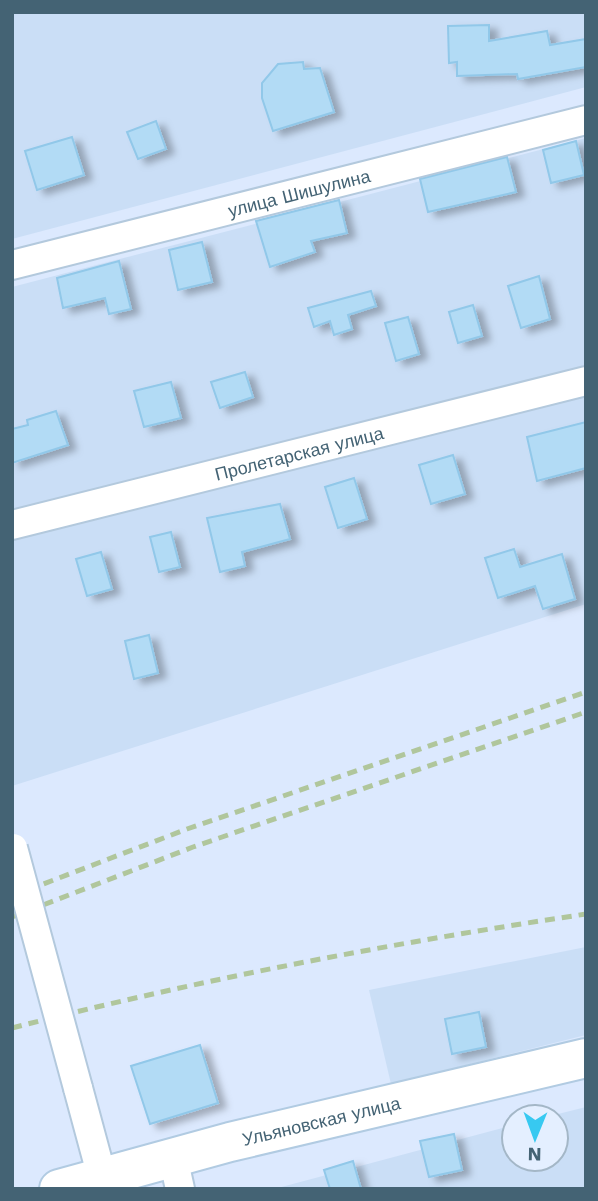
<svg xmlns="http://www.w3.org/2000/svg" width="598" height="1201" viewBox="0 0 598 1201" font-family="'Work Sans',sans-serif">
<defs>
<filter id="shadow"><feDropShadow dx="8" dy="4.5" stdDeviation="3.5" flood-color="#0004"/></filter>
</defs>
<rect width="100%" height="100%" fill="#dce9fe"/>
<g fill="#cadef6">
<polygon points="12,12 586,12 586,87 12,239"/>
<polygon points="586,138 586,604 12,786 12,287"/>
<polygon points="586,947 586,1035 391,1084 369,990"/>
<polygon points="586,1107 586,1189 274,1189 514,1125 514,1159 556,1159 556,1117 546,1117"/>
</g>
<g fill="#b2dbf5" stroke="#91c8e9" stroke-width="2" filter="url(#shadow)">
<polygon points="489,25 489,41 547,31 550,45 586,39 586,67 518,79 517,74 457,76 457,62 449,63 448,26"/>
<polygon points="303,62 304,69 320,68 334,112 273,131 262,98 262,83 278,64"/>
<polygon points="156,121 166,149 138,159 127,132"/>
<polygon points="72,137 84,175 37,190 25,151"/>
<polygon points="576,141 584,175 551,183 543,150"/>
<polygon points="507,157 516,192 428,212 420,179"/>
<polygon points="339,200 347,233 311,241 315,252 270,267 256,221"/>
<polygon points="202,242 212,282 178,290 169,250"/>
<polygon points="119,261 131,309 109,314 105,298 63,308 57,278"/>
<polygon points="539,276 550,319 521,328 508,286"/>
<polygon points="371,291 376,306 348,315 352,329 334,335 330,321 314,327 308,308"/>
<polygon points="473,305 482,336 458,343 449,312"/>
<polygon points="408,317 419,354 396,361 385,323"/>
<polygon points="245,372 253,397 220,408 211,382"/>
<polygon points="171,382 181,418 144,427 134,391"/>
<polygon points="56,411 68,445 12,463 12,429 28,425 27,420"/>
<polygon points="586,422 586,468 537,481 527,437"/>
<polygon points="453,455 465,494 431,504 419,465"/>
<polygon points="354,478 367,519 338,528 325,487"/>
<polygon points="280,504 290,539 242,552 245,566 220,572 207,518"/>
<polygon points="171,532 180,567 159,572 150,537"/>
<polygon points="514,549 520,567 562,554 575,599 543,609 535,586 498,598 485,558"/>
<polygon points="101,552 112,589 87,596 76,559"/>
<polygon points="149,635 158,673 134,679 125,641"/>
<polygon points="479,1012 486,1047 452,1054 445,1019"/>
<polygon points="200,1045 218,1103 150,1124 131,1066"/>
<polygon points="454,1134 462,1170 429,1177 420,1141"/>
<polygon points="353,1161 361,1189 330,1189 324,1170"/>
</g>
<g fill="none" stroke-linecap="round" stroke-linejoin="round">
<defs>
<g id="street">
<path id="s1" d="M12 265 586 120"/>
<path id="s2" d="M12 525 586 381"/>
<polyline points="78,1088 102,1177"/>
<polyline points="173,1157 180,1189"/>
</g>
<g id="secondary">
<path id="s3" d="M59 1189 230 1142 586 1058"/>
</g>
</defs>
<use href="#street" stroke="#b3c9dd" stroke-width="32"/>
<use href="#secondary" stroke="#b1cbe2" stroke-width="42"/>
<use href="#street" stroke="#fff" stroke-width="28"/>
<use href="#secondary" stroke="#fff" stroke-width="38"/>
<g stroke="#b0c69c" stroke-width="5" stroke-dasharray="10 7" stroke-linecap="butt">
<polyline points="12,896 187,829 586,692"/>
<polyline points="12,917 193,847 586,712"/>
<path d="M12 1028C202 979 392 943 586 914"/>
</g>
<defs>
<polyline id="street-bridge" points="13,848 78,1088"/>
</defs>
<use href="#street-bridge" stroke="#b3c9dd" stroke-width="32" stroke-linecap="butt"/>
<use href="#street-bridge" stroke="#fff" stroke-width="28"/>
</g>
<g text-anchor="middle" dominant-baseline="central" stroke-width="5" stroke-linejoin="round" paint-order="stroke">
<g font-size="18" fill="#446374" stroke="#e4efff">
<text stroke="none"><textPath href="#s1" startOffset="296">улица Шишулина</textPath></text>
<text stroke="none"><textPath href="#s2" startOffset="296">Пролетарская улица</textPath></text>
<text stroke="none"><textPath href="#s3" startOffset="271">Ульяновская улица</textPath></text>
</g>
</g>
<rect width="598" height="1201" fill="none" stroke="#446374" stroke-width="28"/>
<g transform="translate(535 1138) rotate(181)"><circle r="33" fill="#e4efff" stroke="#a4b7c7" stroke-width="2"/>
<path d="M0-5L12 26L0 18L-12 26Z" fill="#37c9f1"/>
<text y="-10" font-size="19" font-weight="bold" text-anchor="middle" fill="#446374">N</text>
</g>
</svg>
